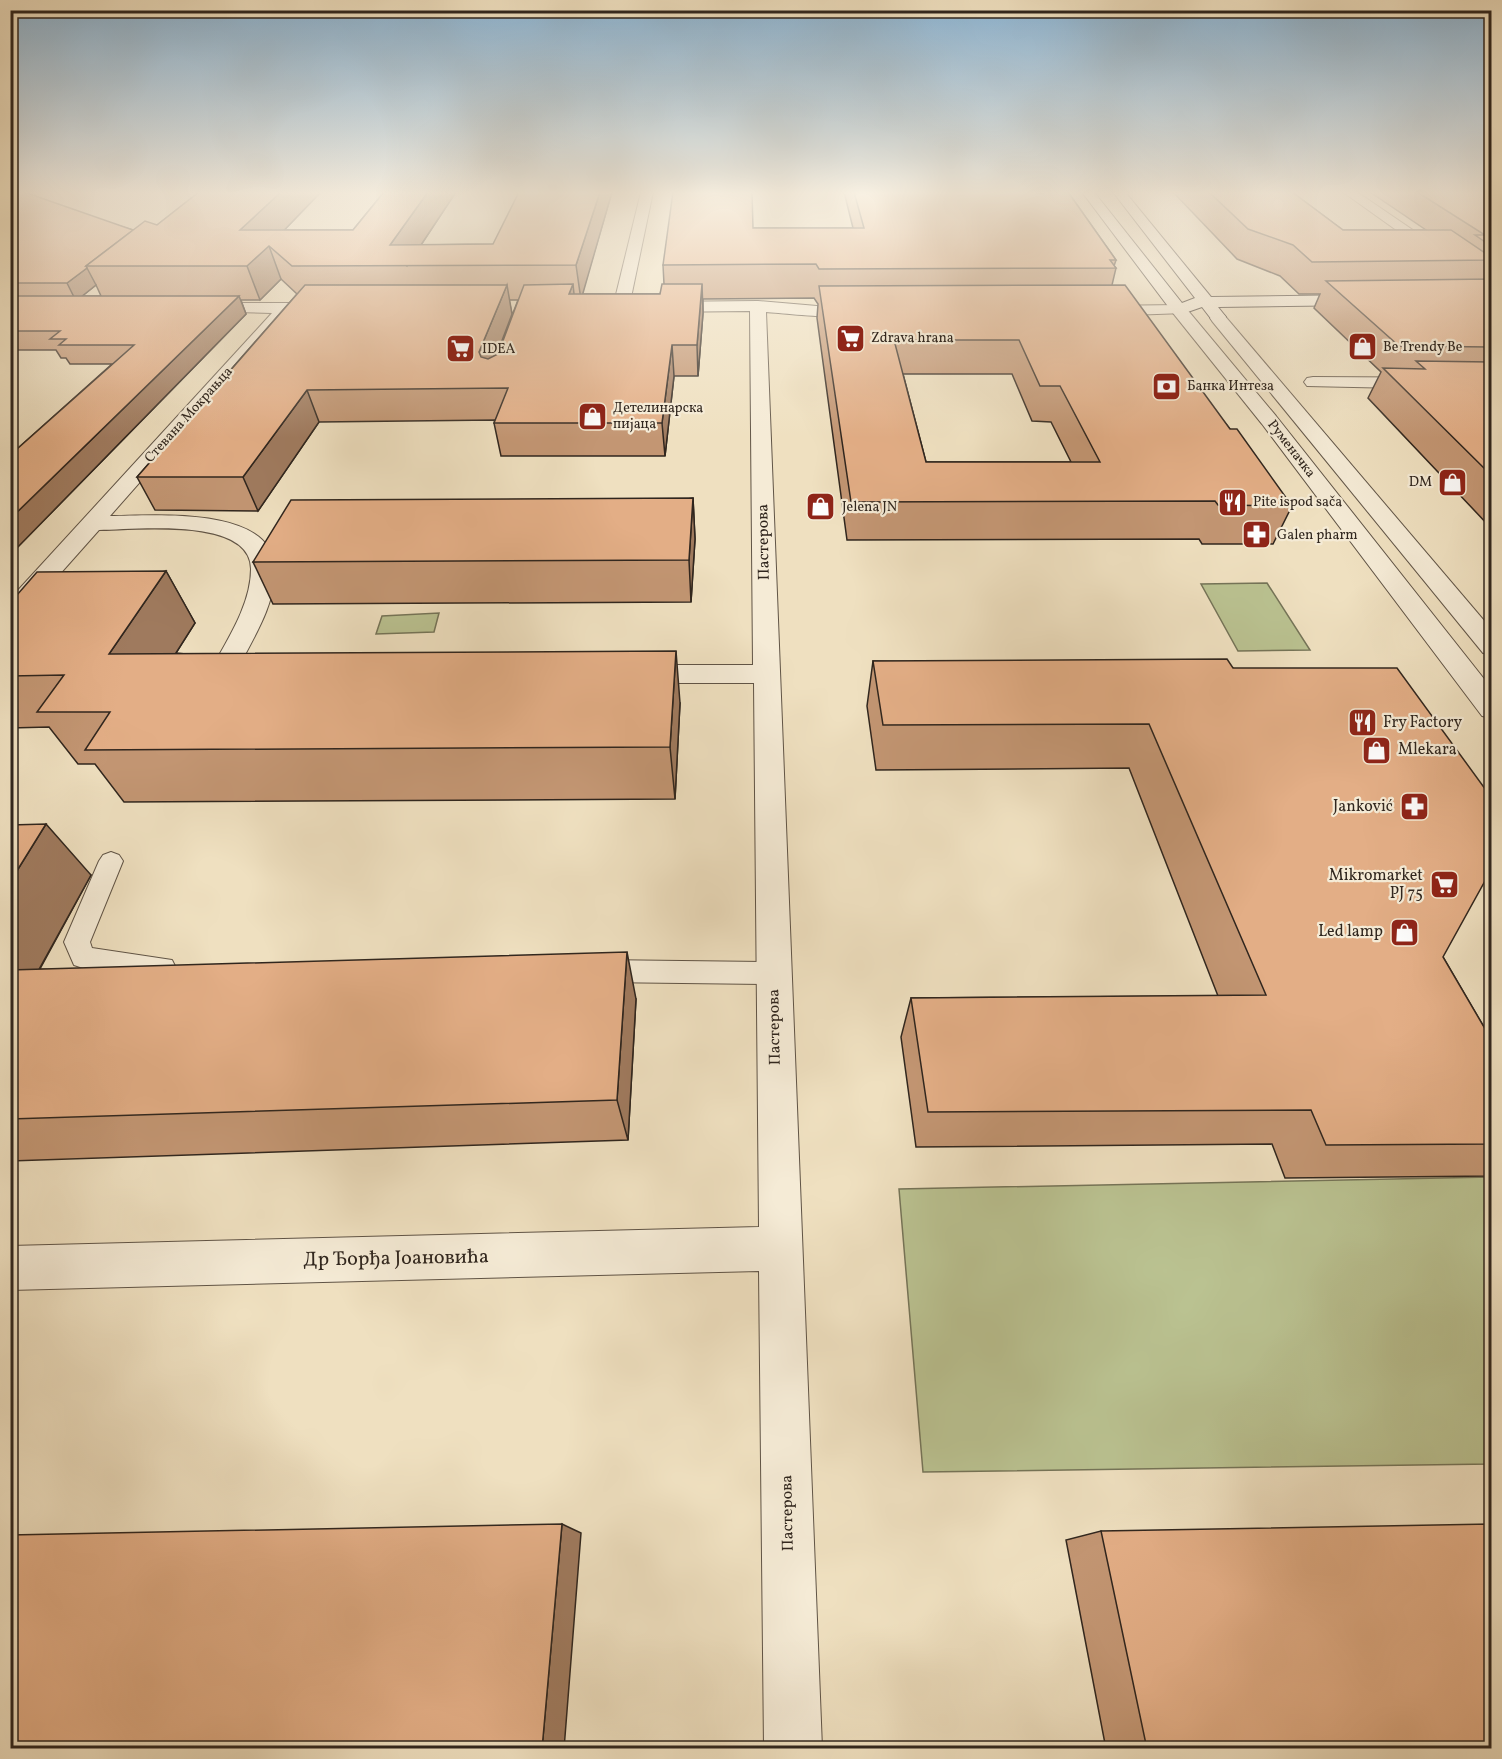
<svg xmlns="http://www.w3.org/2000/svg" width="1502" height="1759" viewBox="0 0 1502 1759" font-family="Vollkorn,serif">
<rect width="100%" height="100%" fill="#efe0c0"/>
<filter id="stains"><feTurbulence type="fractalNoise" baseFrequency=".00333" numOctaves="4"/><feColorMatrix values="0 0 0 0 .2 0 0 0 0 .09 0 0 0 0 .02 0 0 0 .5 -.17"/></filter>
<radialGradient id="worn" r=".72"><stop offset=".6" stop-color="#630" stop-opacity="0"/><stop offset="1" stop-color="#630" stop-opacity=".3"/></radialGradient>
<g fill="#bac291" stroke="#757458" stroke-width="1.5">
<polygon points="1267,583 1310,650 1238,651 1201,584"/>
<polygon points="439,613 434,632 376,634 382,616"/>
<polygon points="1491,1177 1491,1464 923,1472 899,1189"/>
</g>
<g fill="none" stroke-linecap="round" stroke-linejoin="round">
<defs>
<g id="service">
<path d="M111 852 119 855 123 861 90 942 92 948 172 960 176 968 172 976C145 985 111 973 83 968L74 965 64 942 99 861 103 855Z"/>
<polygon points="600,960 774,962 783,965 787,973 783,981 774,984 600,982 591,979 587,971 591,963"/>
</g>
<g id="minor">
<polygon points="641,192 653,192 629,307 621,312 613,307"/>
<polygon points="1343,192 1357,192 1492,284 1492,296 1486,294"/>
<path d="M758 301 817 306H864L872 311C862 323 784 313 766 312L822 1748H764L759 1271 10 1290V1246L759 1227 754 683H635L625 680 622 674 625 668 635 665H753L750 311 657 312 649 307 657 302Z"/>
<path d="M198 303H330L338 308 330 313H289L110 516C152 516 272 505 275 568 276 603 254 637 239 666L251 669 254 675 251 681C237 685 225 685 211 681L208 675C225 643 251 606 251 569 251 516 133 530 99 530L19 620 10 622V599L272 313 192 311 190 308Z"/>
<polygon points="1179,305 1187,310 1185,313 1101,316 1093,311 1101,306"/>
<polygon points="1313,377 1492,378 1492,390 1307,386 1304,382 1307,378"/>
</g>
<g id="tertiary">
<polygon points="1179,305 1185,307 1276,416 1492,689 1492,718 1482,716 1262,424 1173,313 1171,310"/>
<polygon points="1218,313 1224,315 1492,630 1492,655 1483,653 1212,321 1210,318"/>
</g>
<polygon id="secondary" points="1082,192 1094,192 1182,303 1195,298 1113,192 1125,192 1211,297 1362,295 1370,300 1362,305 1218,307 1226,317 1218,322 1212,320 1202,307 1179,315 1173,313"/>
</defs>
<use href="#service" stroke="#605446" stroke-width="2"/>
<use href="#minor" stroke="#605446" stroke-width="2"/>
<use href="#tertiary" stroke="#605446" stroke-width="2"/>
<use href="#secondary" stroke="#30261e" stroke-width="2"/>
<use href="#service" fill="#f5ebd6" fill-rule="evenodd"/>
<use href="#minor" fill="#f5ebd6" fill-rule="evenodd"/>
<use href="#tertiary" fill="#f5ebd6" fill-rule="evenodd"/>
<use href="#secondary" fill="#f5ebd6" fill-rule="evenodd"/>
</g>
<g fill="#c39673" stroke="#30261e" stroke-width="1.5" fill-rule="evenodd">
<path d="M10 192 133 230 157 225 199 192H321L284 230H353L384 192H456L421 245 493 244 612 192 582 294H660L664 284 663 265 753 228H853L844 192H1068L1116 260 1114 266 1116 268 1112 285 1230 429 1292 506 1273 544H1202L1199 539 847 540 817 318 818 304 814 298 703 299V313L698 376H674L665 456H501L494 423 495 420 319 422 258 511 155 510 137 477 297 294 281 279 260 300H241L246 314 10 555V449H17L112 364H70L66 358H61L56 350H10ZM96 285 101 296H82ZM509 300H518L497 354 512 314ZM903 374H1012L1032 421 1051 422 1071 462H926Z"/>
<polygon points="1173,192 1292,192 1343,230 1426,230 1370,192 1491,192 1491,528 1368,398 1381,372 1314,308 1320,294 1299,294 1280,276 1237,259"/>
<polygon points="693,498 695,539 691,602 273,604 253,562"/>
<polygon points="166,571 195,623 176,653 680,703 675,799 124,802 95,764 78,764 49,727 10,728 10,603"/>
<polygon points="873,661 1233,668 1443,957 1491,1039 1491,1176 1285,1178 1272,1144 916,1147 901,1037 911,998 1218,996 1129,768 876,770 867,706"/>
<polygon points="10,825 91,875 40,969 636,999 628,1140 10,1161"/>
<polygon points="1101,1531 1491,1749 1106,1749 1066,1540"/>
</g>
<g fill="#9f7a5e" stroke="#30261e" stroke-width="1.5">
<polygon points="281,192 321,192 269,246 281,279 260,300 247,266 240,230"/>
<polygon points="428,192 456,192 407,266 390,245"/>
<polygon points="600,192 612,192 581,300 576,265"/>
<polygon points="87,268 96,285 76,301 67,283"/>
<polygon points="573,284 576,314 569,294"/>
<polygon points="702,284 703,313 698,376 697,345"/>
<polygon points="507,285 512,314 486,383 479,352"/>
<polygon points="239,296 246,314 10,555 10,519"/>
<polygon points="672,345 674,376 665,456 662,423"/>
<polygon points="307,390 319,422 258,511 243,477"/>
<polygon points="693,498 695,539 691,602 689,560"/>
<polygon points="166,571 195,623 143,705 109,654"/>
<polygon points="676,651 680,703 675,799 670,747"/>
<polygon points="46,824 91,875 10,1022 10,882"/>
<polygon points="627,952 636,999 628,1140 617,1100"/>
<polygon points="562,1524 581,1533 564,1749 542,1749"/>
</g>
<g fill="#e3ae86" stroke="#30261e" stroke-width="1.5" fill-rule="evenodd">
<polygon points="10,192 24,192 133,230 86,266 87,268 67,283 10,283"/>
<polygon points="199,192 281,192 240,230 353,230 384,192 428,192 390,245 493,244 519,192 600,192 576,265 292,266 269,246 247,266 86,266 145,221 157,225"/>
<polygon points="673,192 752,192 753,228 864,228 854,192 1068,192 1116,260 1110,260 1116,268 819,269 816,264 663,265"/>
<polygon points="1209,192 1292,192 1343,230 1451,230 1491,257 1491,260 1312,262 1293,245 1248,229"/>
<polygon points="1417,192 1491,192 1491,246 1475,235 1485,235"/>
<polygon points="1491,279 1491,347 1399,346 1326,281"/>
<polygon points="573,284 569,294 660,294 662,284 702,284 697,345 672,345 662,423 494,423 508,388 307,390 243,477 137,477 305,285 507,285 479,352 481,357 488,359 498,354 524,285"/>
<path d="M1125 285 1230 429H1237L1292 506 1218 505 1215 501 851 502 819 286ZM894 340H1019L1040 386H1060L1100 462H926Z"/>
<polygon points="10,296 239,296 10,519 10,449 17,449 134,345 59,345 66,339 50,339 60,331 10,331"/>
<polygon points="1416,361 1491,362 1491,475 1383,368 1425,369"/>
<polygon points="693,498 689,560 253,562 291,500"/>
<polygon points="166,571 109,654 676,651 670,747 85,750 110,712 37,712 64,675 10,676 10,603 37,572"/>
<polygon points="1227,659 1233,668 1397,668 1491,797 1491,870 1443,957 1491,1039 1491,1144 1326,1145 1311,1110 928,1112 911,998 1266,995 1149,724 883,725 873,661"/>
<polygon points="46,824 10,882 10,825"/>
<polygon points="627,952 617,1100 10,1119 10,970"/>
<polygon points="562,1524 542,1749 10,1749 10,1535"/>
<polygon points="1491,1524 1491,1749 1147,1749 1101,1531"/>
</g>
<linearGradient id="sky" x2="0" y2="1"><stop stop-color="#8bb6d7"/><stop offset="0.44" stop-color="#f8f1e3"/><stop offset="1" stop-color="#f8f1e3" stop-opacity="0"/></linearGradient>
<rect width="1502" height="438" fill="url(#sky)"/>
<defs>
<symbol id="supermarket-square" viewBox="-11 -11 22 22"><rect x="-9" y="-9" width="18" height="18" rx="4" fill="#8f2418" stroke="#f5ebd6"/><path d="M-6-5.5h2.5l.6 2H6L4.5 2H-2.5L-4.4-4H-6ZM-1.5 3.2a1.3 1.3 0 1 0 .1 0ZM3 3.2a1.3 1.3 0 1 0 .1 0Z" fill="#fff"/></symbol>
<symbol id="shop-square" viewBox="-11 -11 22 22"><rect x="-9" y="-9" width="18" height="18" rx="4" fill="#8f2418" stroke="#f5ebd6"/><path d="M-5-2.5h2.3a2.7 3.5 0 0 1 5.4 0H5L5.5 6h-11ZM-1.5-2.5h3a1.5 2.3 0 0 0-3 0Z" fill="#fff"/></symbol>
<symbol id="bank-square" viewBox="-11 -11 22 22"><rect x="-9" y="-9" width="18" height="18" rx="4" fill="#8f2418" stroke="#f5ebd6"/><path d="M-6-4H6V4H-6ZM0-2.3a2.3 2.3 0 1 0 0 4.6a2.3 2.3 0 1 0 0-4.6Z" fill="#fff"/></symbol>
<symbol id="restaurant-square" viewBox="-11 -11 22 22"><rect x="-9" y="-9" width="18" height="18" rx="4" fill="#8f2418" stroke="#f5ebd6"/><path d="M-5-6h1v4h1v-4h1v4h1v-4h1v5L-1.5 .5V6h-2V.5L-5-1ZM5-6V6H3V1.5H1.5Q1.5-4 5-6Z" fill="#fff"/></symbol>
<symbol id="pharmacy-square" viewBox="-11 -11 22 22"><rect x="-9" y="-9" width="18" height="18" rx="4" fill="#8f2418" stroke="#f5ebd6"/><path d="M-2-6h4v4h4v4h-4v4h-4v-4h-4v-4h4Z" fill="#fff"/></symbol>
</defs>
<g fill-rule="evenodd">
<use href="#supermarket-square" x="834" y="322" width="33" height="33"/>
<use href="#shop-square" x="1346" y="330" width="33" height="33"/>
<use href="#supermarket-square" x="444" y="332" width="33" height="33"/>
<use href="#bank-square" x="1150" y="370" width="33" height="33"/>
<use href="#shop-square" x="576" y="400" width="33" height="33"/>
<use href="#shop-square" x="1436" y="466" width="33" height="33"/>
<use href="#restaurant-square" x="1216" y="486" width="33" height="33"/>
<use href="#shop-square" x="804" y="490" width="33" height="33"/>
<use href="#pharmacy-square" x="1240" y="518" width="33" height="33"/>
<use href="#restaurant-square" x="1346" y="706" width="33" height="33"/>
<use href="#shop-square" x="1360" y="734" width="33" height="33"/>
<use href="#pharmacy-square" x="1398" y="790" width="33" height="33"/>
<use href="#supermarket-square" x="1428" y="868" width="33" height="33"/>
<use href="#shop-square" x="1388" y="916" width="33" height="33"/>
</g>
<g text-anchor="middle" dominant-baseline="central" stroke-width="4.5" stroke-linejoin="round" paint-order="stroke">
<g font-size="14" fill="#30261e" stroke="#f5ebd6" text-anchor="start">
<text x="871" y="338">Zdrava hrana</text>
<text x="1383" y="347">Be Trendy Be</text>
<text x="482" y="349">IDEA</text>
<text x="1187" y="386">Банка Интеза</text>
<text x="613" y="408">Детелинарска<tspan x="613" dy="16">пијаца</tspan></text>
<text x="1432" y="482" text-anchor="end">DM</text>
<text x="1253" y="502">Pite ispod sača</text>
<text x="842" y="507">Jelena JN</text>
<text x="1277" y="535">Galen pharm</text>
</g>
<g font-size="14" fill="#30261e" stroke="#f5ebd6">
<text transform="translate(189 415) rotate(-48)">Стевана Мокрањца</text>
<text transform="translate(1291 449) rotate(52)">Руменачка</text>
</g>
<g font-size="16" fill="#30261e" stroke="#f5ebd6">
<text transform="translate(764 542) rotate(-91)">Пастерова</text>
<text transform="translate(775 1027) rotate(-91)">Пастерова</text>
<text transform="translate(788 1513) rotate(-91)">Пастерова</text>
</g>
<g font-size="16" fill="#30261e" stroke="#f5ebd6" text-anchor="end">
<text x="1383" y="723" text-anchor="start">Fry Factory</text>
<text x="1398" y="750" text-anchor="start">Mlekara</text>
<text x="1393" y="807">Janković</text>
<text x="1423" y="876">Mikromarket<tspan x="1423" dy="18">PJ 75</tspan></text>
<text x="1383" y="932">Led lamp</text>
</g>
<g font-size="20" fill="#30261e" stroke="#f5ebd6">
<text transform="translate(396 1259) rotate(-1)">Др Ђорђа Јоановића</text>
</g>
</g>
<rect width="1502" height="1759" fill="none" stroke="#efe0c0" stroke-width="36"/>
<rect x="12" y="12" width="1478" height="1735" fill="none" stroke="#30261e" stroke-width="3"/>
<rect x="18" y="18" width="1466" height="1723" fill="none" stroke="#30261e" stroke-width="1.5"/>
<rect width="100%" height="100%" filter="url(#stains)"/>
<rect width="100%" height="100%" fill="url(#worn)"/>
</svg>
